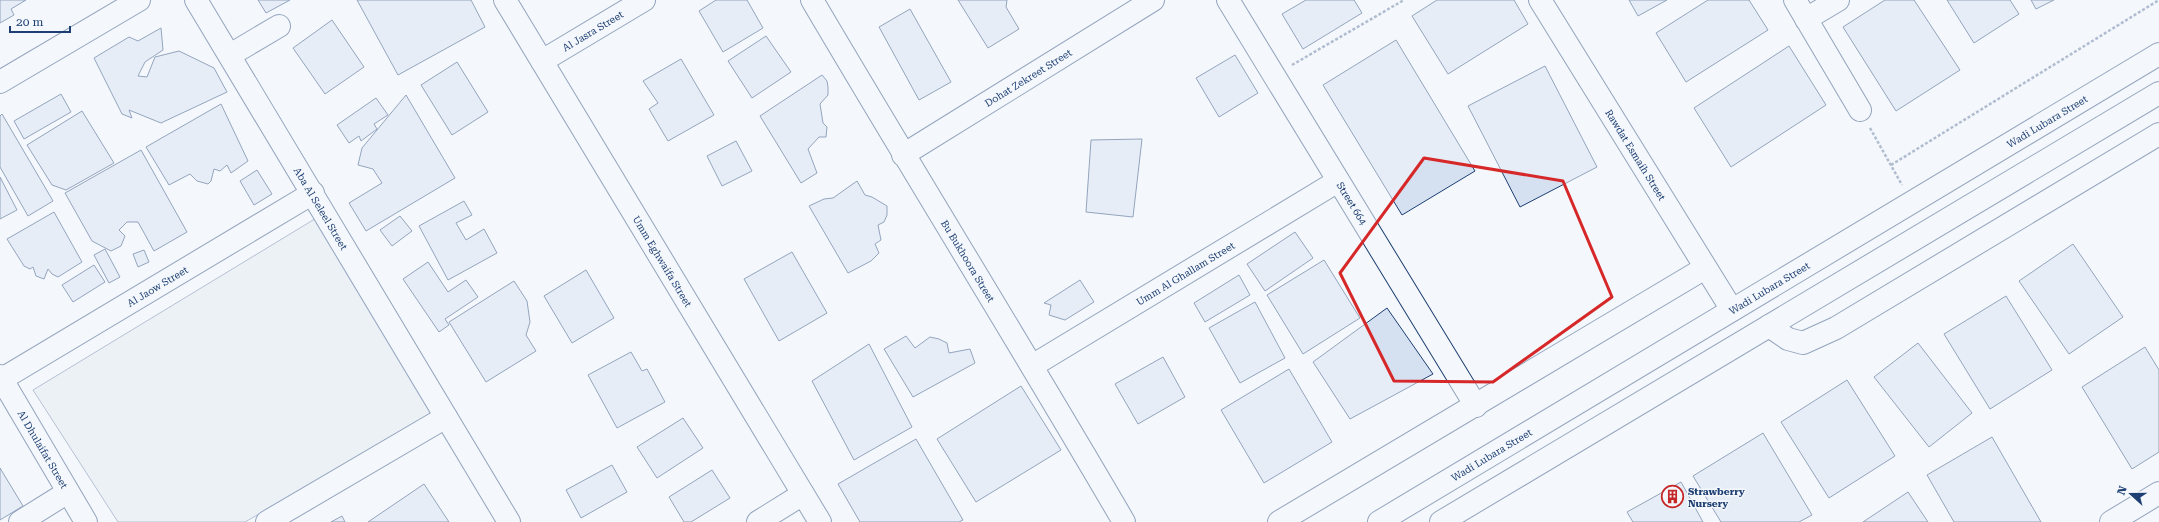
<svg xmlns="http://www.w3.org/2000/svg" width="2159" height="522" viewBox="0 0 2159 522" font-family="'Roboto Serif',serif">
<rect width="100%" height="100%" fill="#f4f7fb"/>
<polygon fill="#e3e8f0" stroke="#687fa3" points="318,217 435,413 245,522 118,522 33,390"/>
<g fill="#d5e0f0" stroke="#1d3f73">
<polygon points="0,0 26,0 11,9 14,15 0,23"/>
<polygon points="258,0 290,0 266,13"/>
<polygon points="357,0 471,0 485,27 398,75"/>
<polygon points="716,0 747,0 763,28 723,52 699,11"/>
<polygon points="958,0 1007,0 1006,7 1019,29 988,48"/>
<polygon points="1306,0 1354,0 1362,13 1303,49 1282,14"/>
<polygon points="1437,0 1514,0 1528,24 1448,74 1412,16"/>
<polygon points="1629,0 1667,0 1638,16"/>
<polygon points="1708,0 1749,0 1768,30 1686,82 1656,33"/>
<polygon points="1885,0 1914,0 1960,70 1896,111 1843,27"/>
<polygon points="1947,0 2010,0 2019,14 1974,43"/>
<polygon points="2031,0 2054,0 2036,9"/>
<polygon points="910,9 951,82 919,100 879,27"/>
<polygon points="332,20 364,67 325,94 293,48"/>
<polygon points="161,28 163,50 145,62 138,76 147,77 155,57 179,51 214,68 227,92 161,123 129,110 132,118 122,114 94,58 129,37 138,41"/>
<polygon points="766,36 791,72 752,98 728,61"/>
<polygon points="1396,40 1475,171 1402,215 1323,85"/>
<polygon points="1789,46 1826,105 1731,167 1694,108"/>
<polygon points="1235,55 1258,93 1219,117 1196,78"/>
<polygon points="681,59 714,115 668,141 649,109 658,103 643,81"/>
<polygon points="457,62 488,112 452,135 421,85"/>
<polygon points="1545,66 1597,167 1520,207 1468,106"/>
<polygon points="822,75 827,81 828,87 828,95 820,104 823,123 827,127 826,137 819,137 808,149 817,173 801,183 760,116"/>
<polygon points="61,94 71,112 24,139 14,121"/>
<polygon points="406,95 455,178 366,231 349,203 382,183 373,169 358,165 362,148"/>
<polygon points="376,98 388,115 374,124 377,129 361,141 359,136 349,143 337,125"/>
<polygon points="221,104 248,161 231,173 227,165 220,171 214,169 211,181 208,184 197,181 190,174 169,185 146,147"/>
<polygon points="82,111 114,163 66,190 52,185 27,145"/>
<polygon points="2,114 53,201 28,216 0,167 0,116"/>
<polygon points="1142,139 1133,217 1086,212 1091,140"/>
<polygon points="736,141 752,171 722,186 707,156"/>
<polygon points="141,150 187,232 154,251 138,222 127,222 119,230 125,236 121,246 111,251 92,241 65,193"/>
<polygon points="257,170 272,194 254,205 240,181"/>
<polygon points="0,177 17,210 0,219"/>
<polygon points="857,181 865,195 872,197 887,206 887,215 884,222 878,225 881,240 875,244 879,253 871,261 848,273 809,206 824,199 833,198"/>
<polygon points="464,201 472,215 456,223 466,240 484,229 497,253 448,280 419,226"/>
<polygon points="54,212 82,262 58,277 52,274 48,269 44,279 36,276 33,267 30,269 24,266 7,239"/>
<polygon points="400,216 412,231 392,246 380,230"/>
<polygon points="1295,232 1313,258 1265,291 1247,264"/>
<polygon points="2073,244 2123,317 2069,354 2019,281"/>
<polygon points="105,249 120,277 109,283 94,255"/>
<polygon points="144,250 149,262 138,267 133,254"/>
<polygon points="792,252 827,313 779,341 744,279"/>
<polygon points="1324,260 1360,318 1303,354 1267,295"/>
<polygon points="428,262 448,292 466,280 478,297 445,319 449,325 439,332 403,279"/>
<polygon points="94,265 105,282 73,302 62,285"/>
<polygon points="586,270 614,318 572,343 544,296"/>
<polygon points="1239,275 1250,295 1205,322 1194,303"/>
<polygon points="1080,280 1094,302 1065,320 1049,315 1051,305 1044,303"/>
<polygon points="514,281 527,301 530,322 526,335 536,351 486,382 449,322"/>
<polygon points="2006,296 2052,370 1990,409 1944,334"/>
<polygon points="1255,302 1285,358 1240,383 1209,328"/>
<polygon points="1387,308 1433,374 1350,419 1313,362"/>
<polygon points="906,336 915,348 930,337 939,339 947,343 949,353 970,349 975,363 913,397 884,349"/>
<polygon points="1918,343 1972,413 1929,447 1874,377"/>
<polygon points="869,344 912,427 854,460 812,381"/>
<polygon points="2145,347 2159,370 2159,452 2132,469 2082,387"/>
<polygon points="631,352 642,371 647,369 665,402 617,428 588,375"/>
<polygon points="1163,357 1185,397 1138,424 1115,384"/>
<polygon points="1289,369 1332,442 1264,483 1221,410"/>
<polygon points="1847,380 1895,456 1829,498 1781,422"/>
<polygon points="1021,386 1061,450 976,502 937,439"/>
<polygon points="683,418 703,448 657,478 637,447"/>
<polygon points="1763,433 1812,515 1799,522 1721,522 1693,476"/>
<polygon points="1992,437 2041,522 1954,522 1927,475"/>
<polygon points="916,439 963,520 959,522 860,522 838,484"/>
<polygon points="612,465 627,492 581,518 566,490"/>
<polygon points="0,468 23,506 0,520"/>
<polygon points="712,470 730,498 691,522 684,522 669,497"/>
<polygon points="1681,482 1703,522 1633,522 1627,512"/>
<polygon points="424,484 449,522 368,522"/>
<polygon points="1908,492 1928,522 1863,522"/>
<polygon points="342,516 345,522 331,522"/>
</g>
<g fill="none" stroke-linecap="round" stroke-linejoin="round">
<defs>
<g id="minor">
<path id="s1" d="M196 0 509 522"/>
<path id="s2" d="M505 0 820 522"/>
<path id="s3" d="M812 0C915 175 1022 347 1124 522"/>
<path id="s4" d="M1228 0 1476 406"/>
<path id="s5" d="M1540 0 1732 310"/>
<polyline points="1795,0 1860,110"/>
<polyline points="1806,19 1838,0"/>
<polyline points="230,55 279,26"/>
<path id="s6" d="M542 61 644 0"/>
<polyline points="0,82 139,0"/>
<path id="s7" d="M903 155 1153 0"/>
<polyline points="1769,326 1788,339 1803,343 1836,328 2159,134"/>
<path id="s8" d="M1032 366 1338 181"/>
<path id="s9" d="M0 376 86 522"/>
<path id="s10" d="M2 379 313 193"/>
<polyline points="20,522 68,492"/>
<polyline points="267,522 446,417"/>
<polyline points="758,522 803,494"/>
<polyline points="1279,522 1705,268"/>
<path id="s11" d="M1379 522 2159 54"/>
<polyline points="1441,522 2159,93"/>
<polyline points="2111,522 2159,493"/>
</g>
</defs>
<use href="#minor" stroke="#1d3f73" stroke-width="24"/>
<g stroke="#5e769c" stroke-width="2.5" stroke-dasharray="3 2" stroke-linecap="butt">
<polyline points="1292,65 1404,0"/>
<polyline points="1870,128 1902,185"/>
<polyline points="1891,165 2159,0"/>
</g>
<use href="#minor" stroke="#f4f7fb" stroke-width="22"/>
</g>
<path d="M0 0H2159V522H0ZM1424 158 1563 181 1612 297 1493 382 1394 381 1340 273Z" fill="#f4f7fb" fill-opacity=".55" fill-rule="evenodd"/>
<path fill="none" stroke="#d62828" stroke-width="3" stroke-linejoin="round" d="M1424 158 1563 181 1612 297 1493 382 1394 381 1340 273Z"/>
<defs>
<symbol id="building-ring" viewBox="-11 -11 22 22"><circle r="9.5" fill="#f4f7fb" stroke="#c62828" stroke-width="1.5"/><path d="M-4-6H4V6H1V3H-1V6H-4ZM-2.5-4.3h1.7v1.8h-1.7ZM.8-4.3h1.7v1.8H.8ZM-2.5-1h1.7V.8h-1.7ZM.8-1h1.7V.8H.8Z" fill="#c62828"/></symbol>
</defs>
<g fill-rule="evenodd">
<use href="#building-ring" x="1660" y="484" width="25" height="25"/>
</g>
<g text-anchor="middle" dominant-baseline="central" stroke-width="3" stroke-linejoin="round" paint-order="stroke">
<g font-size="10" fill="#1d3f73" stroke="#f4f7fb">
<text stroke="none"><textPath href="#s6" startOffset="59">Al Jasra Street</textPath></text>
<text stroke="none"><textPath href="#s7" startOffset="147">Dohat Zekreet Street</textPath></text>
<text stroke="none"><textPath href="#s11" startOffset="779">Wadi Lubara Street</textPath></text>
<text stroke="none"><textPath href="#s5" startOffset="182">Rawdat Esmaih Street</textPath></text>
<text stroke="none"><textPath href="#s4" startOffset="238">Street 664</textPath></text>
<text stroke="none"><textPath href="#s1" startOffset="243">Aba Al Seleel Street</textPath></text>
<text stroke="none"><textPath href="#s2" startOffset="305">Umm Eghwaifa Street</textPath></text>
<text stroke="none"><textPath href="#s3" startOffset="304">Bu Bukhoora Street</textPath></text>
<text stroke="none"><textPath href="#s8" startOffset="179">Umm Al Ghallam Street</textPath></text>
<text stroke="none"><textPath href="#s10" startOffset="181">Al Jaow Street</textPath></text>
<text stroke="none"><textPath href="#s11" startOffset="455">Wadi Lubara Street</textPath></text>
<text stroke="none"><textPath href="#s9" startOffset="85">Al Dhulaifat Street</textPath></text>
<text stroke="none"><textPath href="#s11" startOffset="131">Wadi Lubara Street</textPath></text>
</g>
<g font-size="10" font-weight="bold" fill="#1d3f73" stroke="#f4f7fb" text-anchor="start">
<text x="1688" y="491">Strawberry<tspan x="1688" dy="12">Nursery</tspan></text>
</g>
</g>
<g transform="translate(2131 494) rotate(291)" stroke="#f4f7fb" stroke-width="3" paint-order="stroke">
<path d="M0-3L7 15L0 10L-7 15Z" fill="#1d3f73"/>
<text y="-6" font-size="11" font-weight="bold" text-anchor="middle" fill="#1d3f73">N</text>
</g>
<path d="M10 26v6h60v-6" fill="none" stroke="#1d3f73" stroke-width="2"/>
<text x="16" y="26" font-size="12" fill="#1d3f73" stroke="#f4f7fb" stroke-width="3" paint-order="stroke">20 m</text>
</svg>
